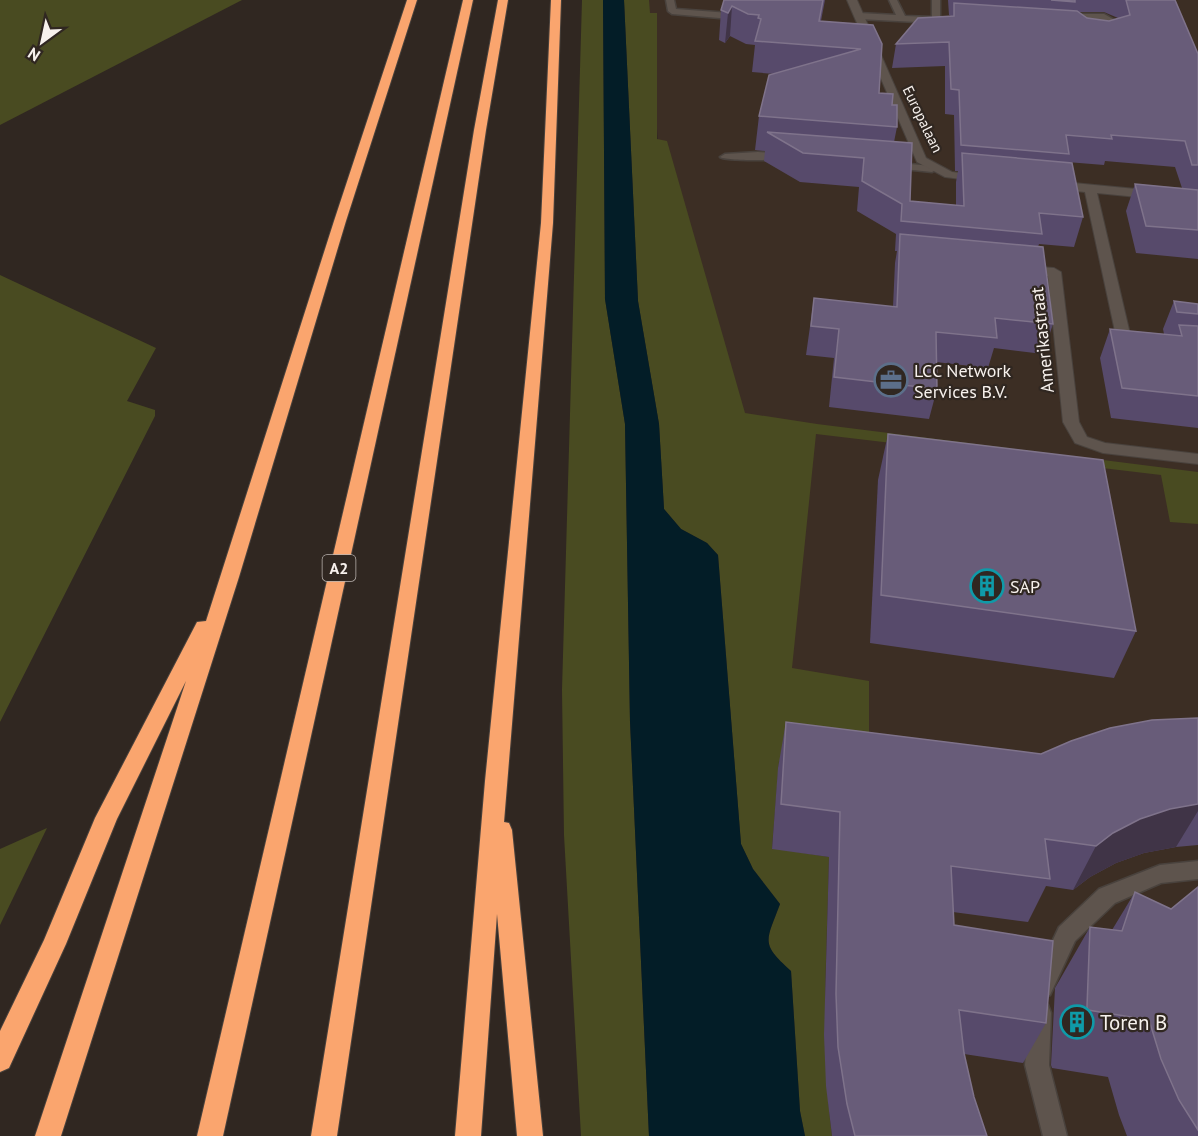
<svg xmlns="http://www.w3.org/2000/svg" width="1198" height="1136" viewBox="0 0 1198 1136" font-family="'PT Sans',sans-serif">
<rect width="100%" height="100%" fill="#302721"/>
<polygon fill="#3c2e24" points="646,0 1198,0 1198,1136 786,1136 658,141"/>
<g fill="#494b21">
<polygon points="0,0 242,0 0,125"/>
<polygon points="582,0 603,0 605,299 625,424 630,721 649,1136 581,1136 564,835 562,690"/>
<path d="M624 0H649L650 13H657V139L667 141 745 413 817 424 1198 472V524L1170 522 1161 475 816 434 792 668 869 681V773L779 761 772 848 829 857C827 950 820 1043 832 1136H805L800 1111 791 971C760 943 766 942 780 904L753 869 741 844 718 555 707 543 681 529 664 509 659 424 638 301Z"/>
<polygon points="0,275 156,348 127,401 155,410 155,416 0,722"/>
<polygon points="47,828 0,925 0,849"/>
</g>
<path fill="#031d27" d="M603 0H624L638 301 659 424 664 509 681 529 707 543 718 555 741 844 753 869 780 904C766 942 760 943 791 971L800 1111 805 1136H649L630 721 625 424 605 299Z"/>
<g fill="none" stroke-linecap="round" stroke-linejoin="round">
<defs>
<g id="lane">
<polygon points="666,0 674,0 676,9 743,14 747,17 743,20 672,14 668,11"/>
<polygon points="889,0 897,0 905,16 932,17 932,0 940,0 940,18 943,20 936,23 859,19 855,16 859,13 896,15"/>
<polygon points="1072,14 1104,14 1118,22 1121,37 1117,41 1111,41 1110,23 1102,20 1079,19 1080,29 1073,31"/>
<path d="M758 152 785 154 790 157C785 161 725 161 720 157L725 154Z"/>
<polygon points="888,162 932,166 937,169 932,172 884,167 884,163"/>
<polygon points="1198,861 1198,879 1161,883 1115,903 1075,941 1050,995 1042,998 1034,995 1031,987 1059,927 1099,889 1160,865"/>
<polygon points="1040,1002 1048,1005 1051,1013 1049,1065 1067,1136 1043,1136 1025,1065 1029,1013 1032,1005"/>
</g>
<g id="street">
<polygon points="847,0 857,0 926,158 952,172 985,176 985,182 945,177 917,162"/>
<polygon points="1053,181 1198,195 1198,203 1097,193 1130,334 1147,344 1145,347 1135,347 1116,336 1085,192 1049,188 1049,182"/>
<polygon points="1023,266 1054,268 1061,272 1079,422 1087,437 1105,443 1198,454 1198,464 1103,453 1075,443 1063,422 1048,276 1018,273 1016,270 1018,267"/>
</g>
<g id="highway">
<polygon points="407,0 417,0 346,221 239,577 61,1136 35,1136 186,681 117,819 66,944 9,1068 0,1072 0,1031 44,940 95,818 197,622 206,621 334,221"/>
<polygon points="463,0 473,0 223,1136 197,1136"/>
<polygon points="498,0 508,0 486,130 337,1136 311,1136 474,130"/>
<polygon points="551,0 561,0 553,223 504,822 509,823 512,830 543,1136 517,1136 497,914 481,1136 455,1136 485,781 541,223"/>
</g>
</defs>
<use href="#lane" stroke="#49423d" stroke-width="3"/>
<use href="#street" stroke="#49423d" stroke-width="2"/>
<use href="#highway" stroke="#49423d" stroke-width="2"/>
<use href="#lane" fill="#5e544d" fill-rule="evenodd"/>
<use href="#street" fill="#5e544d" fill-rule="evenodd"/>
<use href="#highway" fill="#faa56e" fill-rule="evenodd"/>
</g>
<g fill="#574a6b" fill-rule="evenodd">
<path d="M724 0H825L821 21 873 25 879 93 892 105 897 127 894 142 910 201 956 205V182L958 171H955L954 115 945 114V66L892 68 896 44 951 16 949 15 948 0H1175L1198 54V259L1136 253 1126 211 1135 184 1182 188 1175 167 1105 161 1104 165 1067 162 1083 217 1074 247 1039 244 1038 247 1053 324 1043 354 994 348 988 368 936 362 937 389 929 419 829 407 834 358 806 355 814 298 893 307 895 263 897 251H895L896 234 857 211 859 187 800 182 764 161 765 151 755 150 759 116 774 74 752 72 755 45 746 44 730 36 725 43 719 40 721 10ZM1078 12H1104L1118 18 1109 21 1087 18Z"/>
<polygon points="1174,301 1198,304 1198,428 1111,418 1100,358 1110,329 1164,334 1163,329"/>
<polygon points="888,434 1136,631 1114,678 870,643 878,480"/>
<polygon points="1198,718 1198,845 1176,847 1144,853 1116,863 1090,877 1073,890 1046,886 1028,922 953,912 954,925 1046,1023 1023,1063 964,1054 974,1097 987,1136 832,1136 826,1086 824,1035 829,857 772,849 778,768 786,722 1041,754"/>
<polygon points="1198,887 1198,1136 1127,1136 1119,1115 1108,1077 1052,1068 1051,1065 1055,988 1090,927 1112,930 1135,892 1171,909"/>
</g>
<g fill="#403447">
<polygon points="732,6 730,36 725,43 728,13"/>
<polygon points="1198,804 1198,811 1176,847 1144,853 1116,863 1090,877 1073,890 1096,846 1113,833 1140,819 1170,809"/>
</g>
<g fill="#685c79" stroke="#7f738b" stroke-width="1.5">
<polygon points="724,0 823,0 819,21 873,25 882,44 879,93 893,94 892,105 897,105 897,127 759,116 769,75 861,49 755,41 761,19 758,18 759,15 748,14 732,6 728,13 721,10"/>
<polygon points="1051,0 1075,0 1075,2"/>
<polygon points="1126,0 1175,0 1198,54 1198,165 1192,165 1185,141 1111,135 1112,139 1066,135 1069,154 961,145 959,90 951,89 949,42 896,44 918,18 954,16 954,3 1077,11 1087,18 1109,21 1130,15"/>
<polygon points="767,132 912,143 910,201 964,206 962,153 1072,163 1083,217 1039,213 1042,234 901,221 902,204 862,181 864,158 803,153"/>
<polygon points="1135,184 1198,190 1198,230 1146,226"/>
<polygon points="900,234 1043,247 1053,324 995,318 997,338 936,332 937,389 834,377 839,329 811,326 814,298 897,307"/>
<polygon points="1174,301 1198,304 1198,314 1177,312"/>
<polygon points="1179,325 1198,326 1198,396 1122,388 1110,329 1182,336"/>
<polygon points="888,434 1103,460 1136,631 881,595"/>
<polygon points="1198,718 1198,804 1170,809 1140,819 1113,833 1096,846 1045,839 1050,879 951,866 954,925 1053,941 1046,1023 959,1010 964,1053 974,1097 987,1136 855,1136 847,1104 838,1047 836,994 840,812 781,804 786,722 1041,754 1071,741 1110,728 1152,720"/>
<polygon points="1198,887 1198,1130 1179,1100 1161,1059 1149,1020 1088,1010 1087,1007 1090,927 1122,931 1135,892 1171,909"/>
</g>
<defs>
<symbol id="office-ring" viewBox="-11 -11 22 22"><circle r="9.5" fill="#302721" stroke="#5c6f8a" stroke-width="1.5"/><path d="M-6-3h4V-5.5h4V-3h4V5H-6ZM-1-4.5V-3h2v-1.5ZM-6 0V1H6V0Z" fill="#5c6f8a"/></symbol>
<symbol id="building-ring" viewBox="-11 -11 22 22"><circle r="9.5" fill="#302721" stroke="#0f9aa8" stroke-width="1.5"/><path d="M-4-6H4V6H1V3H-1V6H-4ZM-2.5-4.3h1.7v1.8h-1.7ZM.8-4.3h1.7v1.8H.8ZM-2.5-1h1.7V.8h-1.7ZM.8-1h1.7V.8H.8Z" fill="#0f9aa8"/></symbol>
</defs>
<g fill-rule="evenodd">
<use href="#office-ring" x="872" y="361" width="38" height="38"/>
<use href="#building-ring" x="968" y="567" width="38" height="38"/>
<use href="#building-ring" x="1058" y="1003" width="38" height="38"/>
</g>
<g text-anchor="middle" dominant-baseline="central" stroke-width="4.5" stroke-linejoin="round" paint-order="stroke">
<g font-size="15" fill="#f7f1ed" stroke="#302721">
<text transform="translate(923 119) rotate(64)">Europalaan</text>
</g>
<rect fill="#302721" stroke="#bbb4b0" stroke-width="1.5" x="322.5" y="555" width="33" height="26" rx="4.5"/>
<g font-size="16" font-weight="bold" fill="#f7f1ed">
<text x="339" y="568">A2</text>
</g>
<g font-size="18" fill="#f7f1ed" stroke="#302721">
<text transform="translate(1042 340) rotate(-96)">Amerikastraat</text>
</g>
<g font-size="18" fill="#f7f1ed" stroke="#302721" text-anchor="start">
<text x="914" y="370">LCC Network<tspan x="914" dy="21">Services B.V.</tspan></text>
<text x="1010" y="586">SAP</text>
</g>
<g font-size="21" fill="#f7f1ed" stroke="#302721" text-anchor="start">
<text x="1100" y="1022">Toren B</text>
</g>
</g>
<g transform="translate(42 42) rotate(213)" stroke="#302721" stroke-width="4.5" paint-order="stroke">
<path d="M0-4.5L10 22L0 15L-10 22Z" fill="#f7f1ed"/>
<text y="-9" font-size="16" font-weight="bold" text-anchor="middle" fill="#f7f1ed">N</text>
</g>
</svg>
